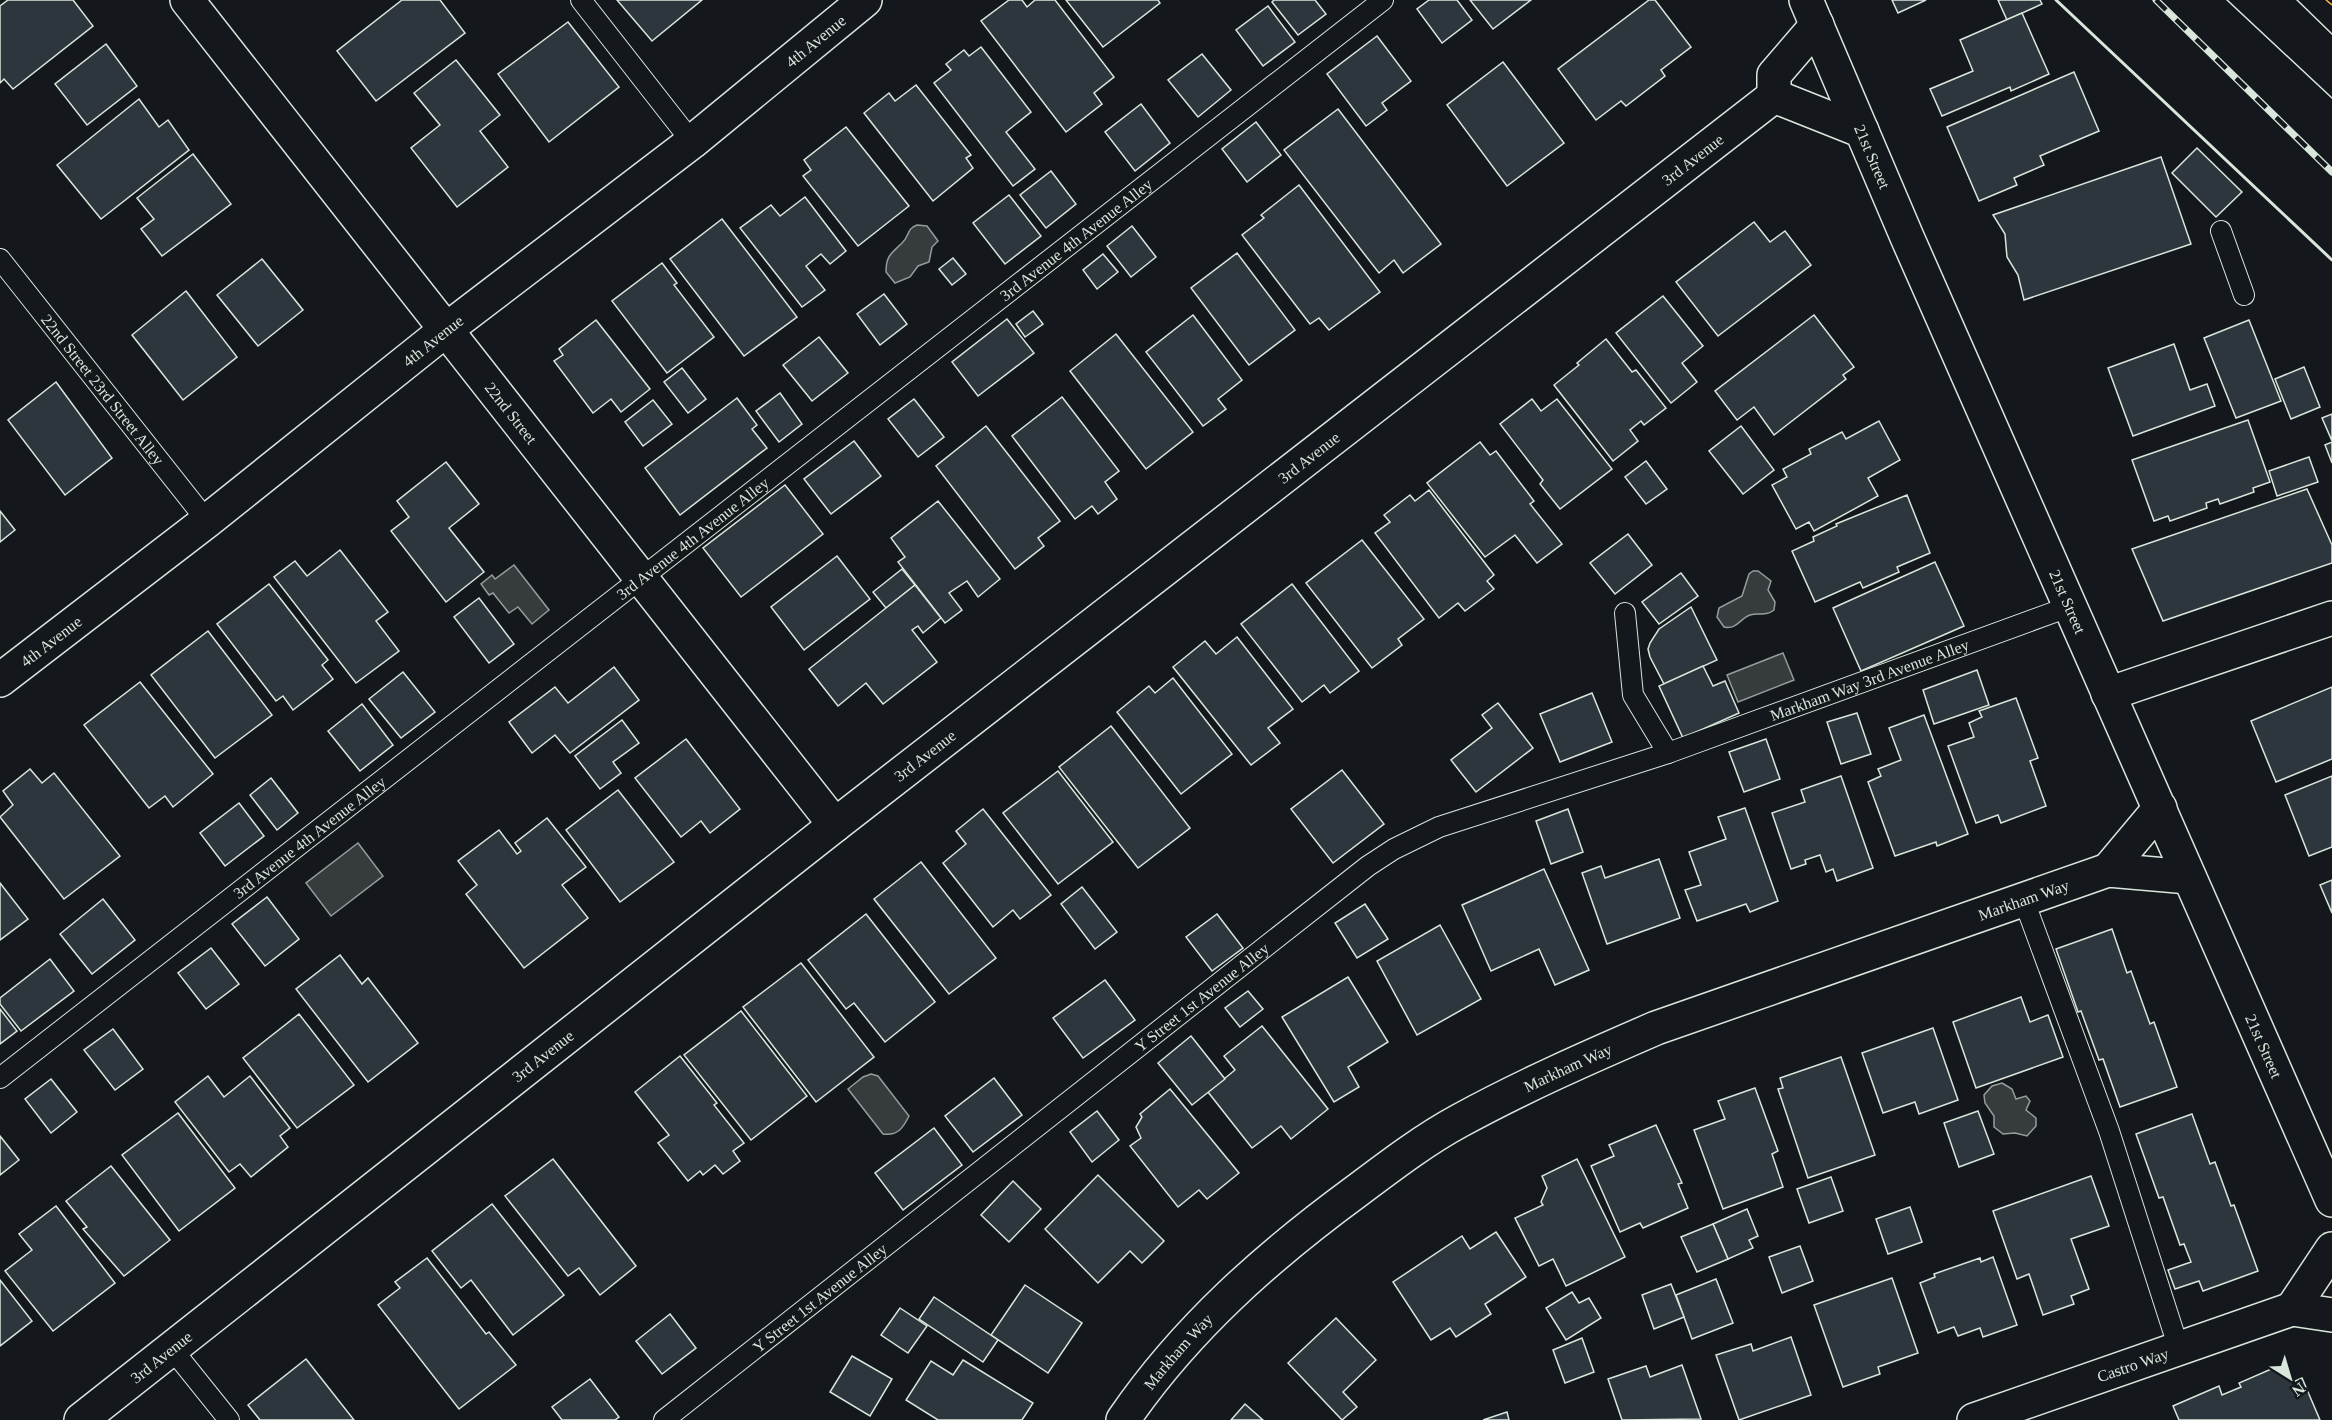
<svg xmlns="http://www.w3.org/2000/svg" width="2332" height="1420" viewBox="0 0 2332 1420" font-family="Georgia,serif">
<rect width="100%" height="100%" fill="#14181c"/>
<g fill="#363b3e" stroke="#939e99" stroke-width="1.5">
<path d="M917 225 927 226 938 241 932 247 929 262 918 266 910 277 895 283 886 272C886 255 892 253 902 243 910 236 906 229 917 225Z"/>
<polygon points="514,565 549,610 532,624 518,607 509,613 493,593 489,595 481,584 492,575 495,579"/>
<path d="M1753 571H1758L1771 581 1768 590 1775 602 1774 610C1765 617 1759 612 1750 615 1739 619 1737 630 1724 627L1717 617 1719 608 1742 596 1749 574Z"/>
<polygon points="1783,653 1794,680 1738,702 1727,675"/>
<polygon points="358,843 383,876 331,916 306,883"/>
<path d="M871 1074 878 1076 909 1116C903 1128 898 1136 883 1134L848 1089 863 1077Z"/>
<polygon points="2002,1083 2012,1089 2016,1099 2026,1096 2030,1101 2026,1110 2036,1118 2036,1126 2027,1136 2015,1133 2003,1134 1994,1127 1994,1116 1985,1103 1984,1095 1992,1086"/>
</g>
<g fill="#2c363c" stroke="#d8e6dc" stroke-width="1.5">
<polygon points="8,0 73,0 93,26 13,89 4,79 0,83 0,6"/>
<polygon points="402,0 440,0 465,33 376,101 337,51"/>
<polygon points="617,0 702,0 652,41"/>
<polygon points="1009,0 1022,0 1027,7 1035,0 1055,0 1114,77 1094,93 1102,104 1066,132 981,21"/>
<polygon points="1066,0 1158,0 1160,3 1103,47"/>
<polygon points="1274,0 1315,0 1326,14 1298,35 1272,2"/>
<polygon points="1429,0 1457,0 1472,20 1442,43 1417,9"/>
<polygon points="1470,0 1531,0 1493,29"/>
<polygon points="1649,0 1655,0 1691,47 1661,70 1665,76 1626,106 1621,101 1596,120 1558,69"/>
<polygon points="1892,0 1926,0 1898,13"/>
<polygon points="1998,0 2040,0 2042,4 2007,20"/>
<polygon points="1268,6 1295,42 1263,66 1236,30"/>
<polygon points="2022,13 2049,74 2011,91 2010,87 1942,116 1930,89 1973,71 1960,40"/>
<polygon points="568,22 619,87 549,142 498,74"/>
<polygon points="1377,36 1411,81 1382,103 1387,110 1366,126 1327,74"/>
<polygon points="106,44 137,86 87,125 55,84"/>
<polygon points="981,47 1031,112 1006,132 1035,169 1013,186 934,83 951,70 946,64 964,50 969,56"/>
<polygon points="1202,54 1231,90 1198,117 1168,80"/>
<polygon points="456,60 500,115 480,131 508,167 457,207 411,148 440,125 414,93"/>
<polygon points="1503,62 1564,143 1507,186 1447,105"/>
<polygon points="2074,72 2099,131 2040,156 2044,165 2014,178 2017,185 1979,201 1947,127"/>
<polygon points="916,85 971,155 966,158 973,168 933,201 864,113 889,93 895,101"/>
<polygon points="139,99 159,127 168,120 189,150 101,219 57,165"/>
<polygon points="1141,104 1170,143 1135,171 1105,132"/>
<polygon points="1338,109 1441,244 1403,273 1394,260 1379,273 1284,150"/>
<polygon points="1256,122 1281,155 1247,182 1222,149"/>
<polygon points="846,127 909,206 858,246 803,176 811,170 804,160"/>
<polygon points="2197,148 2242,192 2216,217 2172,173"/>
<polygon points="193,154 231,204 162,256 141,229 154,219 137,198"/>
<polygon points="2161,157 2191,244 2024,300 2018,275 2007,257 2005,234 1993,215"/>
<polygon points="1051,171 1076,204 1046,228 1020,195"/>
<polygon points="1299,185 1380,292 1329,330 1319,318 1310,324 1242,235 1264,218 1261,215"/>
<polygon points="1009,195 1041,236 1005,264 973,223"/>
<polygon points="805,197 846,251 830,264 821,254 806,266 825,290 802,307 740,228 771,205 780,216"/>
<polygon points="722,219 797,317 744,356 670,259"/>
<polygon points="1754,222 1770,242 1785,231 1811,265 1718,336 1676,282"/>
<polygon points="1132,226 1156,257 1131,277 1107,246"/>
<polygon points="1237,253 1295,330 1249,365 1191,288"/>
<polygon points="1103,254 1118,272 1097,289 1083,270"/>
<polygon points="953,258 966,274 952,285 939,269"/>
<polygon points="262,259 303,310 258,346 217,295"/>
<polygon points="662,263 677,283 674,285 714,337 667,373 612,301"/>
<polygon points="186,291 237,357 183,400 132,335"/>
<polygon points="884,294 907,324 880,345 857,314"/>
<polygon points="1663,296 1703,346 1682,363 1697,382 1671,403 1616,333"/>
<polygon points="1033,311 1043,324 1025,337 1016,324"/>
<polygon points="1193,315 1242,380 1218,399 1226,409 1203,426 1146,352"/>
<polygon points="1814,315 1854,367 1843,375 1846,379 1774,435 1754,407 1737,420 1715,391"/>
<polygon points="1007,319 1034,353 978,396 952,362"/>
<polygon points="596,320 650,389 621,412 611,399 593,413 554,361 563,355 559,349"/>
<polygon points="2249,320 2281,401 2236,418 2204,338"/>
<polygon points="1116,334 1193,432 1146,469 1070,371"/>
<polygon points="819,337 848,373 812,401 783,365"/>
<polygon points="1606,339 1632,372 1636,370 1666,408 1644,425 1641,421 1630,430 1638,441 1613,461 1554,385 1579,365 1577,363"/>
<polygon points="2174,344 2190,390 2207,384 2215,406 2133,436 2108,368"/>
<polygon points="2304,367 2320,407 2291,419 2275,379"/>
<polygon points="682,368 706,399 688,413 664,382"/>
<polygon points="56,382 112,458 65,495 8,420"/>
<polygon points="780,393 802,424 779,442 756,411"/>
<polygon points="1062,397 1119,471 1105,482 1117,499 1098,514 1092,506 1075,519 1012,436"/>
<polygon points="737,398 757,425 752,429 767,448 680,515 645,468"/>
<polygon points="914,399 944,437 918,457 888,419"/>
<polygon points="1532,399 1541,411 1557,399 1612,469 1560,509 1540,484 1543,480 1500,424"/>
<polygon points="653,400 672,424 643,446 625,422"/>
<polygon points="2332,414 2332,441 2322,418"/>
<polygon points="2248,420 2270,482 2253,488 2254,492 2220,504 2218,499 2206,503 2207,508 2170,521 2168,516 2154,521 2132,460"/>
<polygon points="1879,421 1900,460 1868,478 1878,496 1814,531 1809,522 1796,529 1772,485 1787,477 1783,469 1811,454 1809,449 1842,432 1846,439"/>
<polygon points="986,426 1060,521 1038,538 1044,546 1015,569 936,466"/>
<polygon points="1741,426 1774,470 1743,494 1709,451"/>
<polygon points="854,441 881,476 831,514 804,479"/>
<polygon points="1480,442 1490,455 1496,451 1534,501 1530,504 1562,544 1537,563 1515,535 1485,557 1427,483"/>
<polygon points="2332,442 2332,463 2325,445"/>
<polygon points="2309,457 2318,482 2277,496 2269,471"/>
<polygon points="1646,461 1667,489 1646,504 1625,477"/>
<polygon points="446,462 479,504 449,528 484,572 446,602 391,531 409,517 397,501"/>
<polygon points="785,485 823,534 741,597 703,548"/>
<polygon points="2307,489 2332,545 2332,563 2163,621 2132,549"/>
<polygon points="1429,490 1494,575 1487,581 1494,589 1465,611 1458,603 1439,618 1375,533 1390,522 1384,515 1410,495 1415,501"/>
<polygon points="1907,495 1930,553 1897,567 1899,572 1863,588 1860,582 1815,602 1792,551 1814,541 1813,537 1837,526 1836,524"/>
<polygon points="938,501 1000,579 978,597 967,581 949,593 962,610 945,623 898,562 905,557 891,538"/>
<polygon points="0,511 15,530 0,542"/>
<polygon points="1628,534 1652,565 1615,594 1590,563"/>
<polygon points="1362,540 1424,619 1398,639 1402,645 1372,668 1306,583"/>
<polygon points="340,550 388,612 376,621 399,651 356,683 274,577 295,561 307,576"/>
<polygon points="837,556 870,599 804,650 771,607"/>
<polygon points="1935,562 1964,626 1861,671 1833,608"/>
<polygon points="902,569 915,585 886,608 873,592"/>
<polygon points="1681,573 1698,596 1659,624 1642,602"/>
<polygon points="269,584 328,660 322,665 333,679 293,710 283,696 276,701 217,624"/>
<polygon points="1292,584 1359,671 1330,693 1324,685 1302,702 1241,624"/>
<polygon points="915,585 941,618 923,633 918,626 912,630 937,662 883,704 866,683 838,706 809,669"/>
<polygon points="479,598 514,644 489,663 454,617"/>
<polygon points="1691,607 1717,660 1664,684 1650,657 1648,649 1650,643 1659,629"/>
<polygon points="208,631 272,715 215,758 151,675"/>
<polygon points="1237,637 1293,709 1268,728 1280,743 1251,765 1173,667 1205,641 1216,654"/>
<polygon points="1703,666 1713,686 1725,681 1739,713 1683,738 1659,686"/>
<polygon points="614,667 639,700 570,753 555,735 532,753 509,722 555,687 568,703"/>
<polygon points="1977,670 1989,705 1934,724 1923,690"/>
<polygon points="403,672 435,712 401,738 369,699"/>
<polygon points="1173,678 1232,754 1181,794 1117,712 1149,686 1155,693"/>
<polygon points="140,682 213,774 173,807 165,796 149,808 84,725"/>
<polygon points="2332,687 2332,759 2276,782 2251,721"/>
<polygon points="1592,693 1612,742 1560,762 1540,714"/>
<polygon points="2016,698 2038,758 2030,761 2046,806 2001,823 1998,815 1976,823 1948,746 1974,737 1969,723 1982,717 1979,711"/>
<polygon points="1498,703 1533,748 1476,792 1451,760 1492,728 1482,715"/>
<polygon points="362,704 393,745 360,771 328,731"/>
<polygon points="1857,713 1871,754 1841,764 1827,722"/>
<polygon points="1924,715 1968,834 1937,846 1936,842 1895,856 1868,782 1881,776 1878,769 1901,760 1889,728"/>
<polygon points="622,720 639,743 613,762 621,773 600,789 575,756"/>
<polygon points="1111,726 1190,828 1138,868 1059,767"/>
<polygon points="686,739 740,809 710,833 701,821 681,837 635,778"/>
<polygon points="1766,739 1780,779 1744,792 1729,752"/>
<polygon points="30,769 42,783 54,773 120,856 64,899 0,817 13,805 3,791"/>
<polygon points="1342,770 1384,824 1333,863 1291,809"/>
<polygon points="1058,771 1113,842 1058,884 1003,813"/>
<polygon points="1841,776 1873,868 1837,881 1833,869 1826,872 1820,855 1805,860 1806,864 1791,869 1772,813 1805,802 1801,790"/>
<polygon points="2332,776 2332,847 2309,856 2285,795"/>
<polygon points="271,778 298,813 277,830 250,795"/>
<polygon points="618,790 674,862 620,902 566,830"/>
<polygon points="239,803 264,836 225,866 200,833"/>
<polygon points="1745,808 1778,901 1750,912 1746,904 1697,921 1685,890 1701,885 1689,852 1726,839 1718,817"/>
<polygon points="983,809 1051,895 1020,919 1013,910 993,927 943,863 966,844 956,831"/>
<polygon points="1568,809 1583,852 1551,864 1536,821"/>
<polygon points="547,818 586,867 562,885 588,918 524,968 466,894 477,885 458,861 499,830 517,854 521,851 515,843"/>
<polygon points="1659,859 1680,918 1607,944 1582,873 1601,866 1605,878"/>
<polygon points="921,862 996,958 949,994 874,899"/>
<polygon points="1544,869 1589,970 1555,985 1539,949 1491,971 1462,905"/>
<polygon points="2332,880 2332,913 2320,885"/>
<polygon points="0,883 28,919 0,940"/>
<polygon points="1082,887 1117,932 1095,949 1061,904"/>
<polygon points="267,897 299,939 265,966 232,924"/>
<polygon points="103,899 135,940 92,974 60,934"/>
<polygon points="1365,904 1388,939 1357,958 1335,923"/>
<polygon points="866,914 935,1002 885,1042 854,1003 846,1009 808,960"/>
<polygon points="1217,914 1243,948 1212,971 1186,937"/>
<polygon points="1440,925 1481,999 1417,1035 1377,961"/>
<polygon points="2112,929 2127,973 2131,971 2150,1024 2154,1022 2177,1087 2120,1107 2103,1059 2099,1060 2081,1011 2078,1012 2056,949"/>
<polygon points="211,948 239,984 206,1009 178,973"/>
<polygon points="340,955 362,984 368,978 418,1043 368,1082 296,989"/>
<polygon points="50,959 74,991 21,1031 0,1004 0,998"/>
<polygon points="801,963 874,1057 816,1102 743,1007"/>
<polygon points="1348,977 1388,1042 1348,1067 1359,1087 1334,1102 1282,1017"/>
<polygon points="1105,980 1135,1020 1083,1058 1053,1018"/>
<polygon points="1248,991 1263,1009 1240,1027 1225,1008"/>
<polygon points="2021,997 2030,1022 2048,1015 2063,1057 1976,1088 1953,1022"/>
<polygon points="0,1009 17,1031 0,1044"/>
<polygon points="741,1011 807,1096 751,1140 684,1055"/>
<polygon points="299,1014 354,1085 297,1128 243,1058"/>
<polygon points="1262,1026 1328,1109 1291,1139 1281,1126 1252,1148 1208,1092 1235,1070 1224,1056"/>
<polygon points="1933,1028 1958,1100 1919,1114 1915,1102 1883,1113 1862,1053"/>
<polygon points="113,1029 143,1069 115,1090 84,1050"/>
<polygon points="1191,1036 1225,1079 1192,1105 1158,1063"/>
<polygon points="680,1056 717,1103 714,1105 744,1143 733,1151 740,1161 723,1174 715,1165 703,1175 700,1171 688,1181 658,1143 669,1135 635,1092"/>
<polygon points="1841,1057 1875,1155 1808,1178 1778,1089 1783,1088 1780,1078"/>
<polygon points="208,1076 224,1097 250,1076 290,1128 280,1136 288,1147 251,1177 240,1164 229,1172 175,1102"/>
<polygon points="994,1078 1022,1115 973,1152 945,1116"/>
<polygon points="51,1079 77,1112 51,1133 25,1099"/>
<polygon points="1755,1088 1778,1151 1772,1154 1783,1187 1723,1209 1694,1130 1725,1119 1718,1101"/>
<polygon points="1170,1089 1239,1173 1207,1199 1199,1190 1178,1207 1130,1146 1141,1138 1136,1127 1142,1117 1140,1114"/>
<polygon points="1097,1111 1119,1140 1092,1162 1070,1132"/>
<polygon points="1978,1111 1994,1154 1959,1167 1944,1123"/>
<polygon points="178,1113 235,1188 179,1231 122,1155"/>
<polygon points="2192,1114 2210,1164 2215,1162 2231,1206 2234,1205 2258,1271 2203,1291 2199,1281 2175,1289 2168,1270 2191,1262 2184,1244 2180,1245 2163,1197 2159,1198 2136,1134"/>
<polygon points="1656,1125 1682,1183 1678,1184 1688,1208 1643,1228 1640,1223 1620,1232 1591,1166 1614,1156 1609,1145"/>
<polygon points="934,1128 962,1165 903,1210 875,1173"/>
<polygon points="0,1136 19,1160 0,1175"/>
<polygon points="553,1159 636,1266 600,1295 579,1268 568,1276 505,1196"/>
<polygon points="1577,1159 1625,1257 1566,1286 1553,1259 1539,1266 1515,1218 1543,1205 1541,1202 1547,1188 1542,1176"/>
<polygon points="111,1166 170,1240 124,1276 83,1229 87,1227 66,1201"/>
<polygon points="1098,1175 1164,1241 1142,1263 1130,1251 1098,1283 1045,1229"/>
<polygon points="2091,1176 2109,1226 2071,1239 2089,1289 2071,1296 2074,1304 2043,1315 2029,1274 2017,1279 1993,1211"/>
<polygon points="1831,1177 1843,1211 1809,1223 1797,1189"/>
<polygon points="1013,1181 1041,1209 1009,1242 981,1215"/>
<polygon points="492,1204 564,1295 513,1335 471,1280 461,1288 432,1251"/>
<polygon points="56,1206 115,1283 53,1331 5,1271 32,1250 19,1234"/>
<polygon points="1910,1207 1922,1242 1888,1254 1876,1219"/>
<polygon points="1747,1209 1758,1236 1749,1240 1753,1248 1728,1259 1713,1224"/>
<polygon points="1713,1224 1728,1259 1697,1272 1681,1237"/>
<polygon points="1496,1232 1526,1277 1485,1304 1491,1314 1456,1337 1450,1328 1431,1340 1393,1282 1462,1236 1470,1249"/>
<polygon points="1800,1246 1813,1281 1782,1293 1769,1257"/>
<polygon points="1993,1257 2017,1325 1983,1337 1980,1328 1958,1336 1954,1327 1938,1333 1920,1283 1935,1277 1934,1274 1980,1258 1981,1262"/>
<polygon points="427,1258 486,1334 489,1332 516,1365 459,1409 378,1305 400,1288 395,1282"/>
<polygon points="1892,1278 1918,1353 1878,1367 1880,1374 1843,1387 1814,1305"/>
<polygon points="1716,1279 1733,1323 1692,1339 1676,1295"/>
<polygon points="0,1280 32,1321 0,1346"/>
<polygon points="1671,1284 1684,1317 1654,1329 1642,1295"/>
<polygon points="1025,1285 1082,1323 1048,1373 991,1335"/>
<polygon points="1572,1292 1579,1303 1589,1298 1601,1318 1566,1340 1546,1308"/>
<polygon points="934,1297 998,1340 983,1362 919,1319"/>
<polygon points="900,1308 927,1326 908,1353 881,1335"/>
<polygon points="670,1314 696,1348 662,1374 636,1341"/>
<polygon points="1336,1318 1376,1360 1343,1392 1357,1407 1342,1420 1288,1363"/>
<polygon points="1791,1337 1811,1395 1739,1420 1716,1355 1751,1344 1753,1351"/>
<polygon points="1582,1338 1594,1372 1565,1383 1553,1350"/>
<polygon points="852,1356 892,1379 870,1416 830,1392"/>
<polygon points="306,1359 354,1420 260,1420 248,1405"/>
<polygon points="963,1360 1033,1403 1022,1420 938,1420 906,1400 931,1361 953,1375"/>
<polygon points="2285,1363 2293,1382 2302,1378 2320,1420 2179,1420 2173,1406 2219,1386 2222,1395 2241,1387 2239,1383"/>
<polygon points="1682,1365 1701,1419 1622,1420 1608,1379 1646,1366 1650,1377"/>
<polygon points="590,1379 619,1417 615,1420 562,1420 552,1407"/>
<polygon points="1245,1404 1263,1420 1231,1420"/>
<polygon points="1507,1412 1509,1420 1483,1420"/>
</g>
<g fill="none" stroke-linecap="round" stroke-linejoin="round">
<defs>
<g id="service">
<polyline points="581,0 692,142"/>
<polyline points="2221,231 2244,295"/>
<path id="s1" d="M0 259 207 521"/>
<polyline points="1625,613 1633,695 1668,753"/>
<polyline points="2023,898 2109,1131 2179,1349"/>
<path id="s2" d="M0 1078 1383 0"/>
<polyline points="172,1349 229,1420"/>
<path id="s3" d="M664 1420 1368 866 1394 849 1439 827 1668 753 2071 606"/>
</g>
<g id="minor">
<path id="s4" d="M187 0 835 825"/>
<polyline points="1774,96 1862,131"/>
<polyline points="1774,96 1774,75 1817,25"/>
<path id="s5" d="M0 680 207 521 447 329 692 142 865 0"/>
<polyline points="2108,694 2332,618"/>
<polyline points="2108,870 2160,808"/>
<polyline points="2292,1309 2332,1249"/>
<polyline points="2292,1309 2332,1315"/>
<path id="s6" d="M81 1420 835 825 1774 96"/>
<path id="s7" d="M1123 1420C1186 1328 1268 1256 1358 1190 1390 1166 1424 1140 1459 1121 1523 1086 1589 1057 1656 1028L2108 870 2189 877"/>
<path id="s8" d="M1974 1420 2292 1309"/>
</g>
<g id="primary">
<path id="s9" d="M1806 0 1907 237 2332 1200"/>
</g>
</defs>
<use href="#service" stroke="#d8e6dc" stroke-width="22"/>
<use href="#minor" stroke="#d8e6dc" stroke-width="36"/>
<use href="#primary" stroke="#d8e6dc" stroke-width="36"/>
<use href="#service" stroke="#14181c" stroke-width="20"/>
<use href="#minor" stroke="#14181c" stroke-width="33"/>
<use href="#primary" stroke="#14181c" stroke-width="33"/>
<g stroke="#d8e6dc" stroke-width="1.5">
<polyline points="2227,0 2332,98"/>
<polyline points="2297,0 2332,34"/>
</g>
<defs>
<polyline id="rail" points="2156,0 2332,172"/>
</defs>
<use href="#rail" stroke="#d8e6dc" stroke-width="7"/>
<use href="#rail" stroke="#14181c" stroke-width="4.5" stroke-dasharray="14" stroke-linecap="butt"/>
<polyline stroke="#d8e6dc" stroke-width="3" points="2056,0 2332,260"/>
<polyline stroke="#ffb74d" stroke-width="1.5" stroke-dasharray="21 4.5 3 4.5" stroke-linecap="butt" points="2326,0 2332,5"/>
</g>
<g text-anchor="middle" dominant-baseline="central" stroke-width="4.5" stroke-linejoin="round" paint-order="stroke">
<g font-size="16" fill="#d8e6dc" stroke="#14181c">
<text stroke="none"><textPath href="#s5" startOffset="1036">4th Avenue</textPath></text>
<text stroke="none"><textPath href="#s9" startOffset="170">21st Street</textPath></text>
<text stroke="none"><textPath href="#s6" startOffset="2046">3rd Avenue</textPath></text>
<text stroke="none"><textPath href="#s2" startOffset="1364">3rd Avenue 4th Avenue Alley</textPath></text>
<text stroke="none"><textPath href="#s5" startOffset="550">4th Avenue</textPath></text>
<text stroke="none"><textPath href="#s1" startOffset="166">22nd Street 23rd Street Alley</textPath></text>
<text stroke="none"><textPath href="#s4" startOffset="525">22nd Street</textPath></text>
<text stroke="none"><textPath href="#s6" startOffset="1560">3rd Avenue</textPath></text>
<text stroke="none"><textPath href="#s2" startOffset="878">3rd Avenue 4th Avenue Alley</textPath></text>
<text stroke="none"><textPath href="#s9" startOffset="656">21st Street</textPath></text>
<text stroke="none"><textPath href="#s5" startOffset="64">4th Avenue</textPath></text>
<text stroke="none"><textPath href="#s3" startOffset="1432">Markham Way 3rd Avenue Alley</textPath></text>
<text stroke="none"><textPath href="#s6" startOffset="1074">3rd Avenue</textPath></text>
<text stroke="none"><textPath href="#s2" startOffset="392">3rd Avenue 4th Avenue Alley</textPath></text>
<text stroke="none"><textPath href="#s7" startOffset="1060">Markham Way</textPath></text>
<text stroke="none"><textPath href="#s3" startOffset="684">Y Street 1st Avenue Alley</textPath></text>
<text stroke="none"><textPath href="#s9" startOffset="1142">21st Street</textPath></text>
<text stroke="none"><textPath href="#s6" startOffset="588">3rd Avenue</textPath></text>
<text stroke="none"><textPath href="#s7" startOffset="574">Markham Way</textPath></text>
<text stroke="none"><textPath href="#s3" startOffset="198">Y Street 1st Avenue Alley</textPath></text>
<text stroke="none"><textPath href="#s7" startOffset="88">Markham Way</textPath></text>
<text stroke="none"><textPath href="#s6" startOffset="102">3rd Avenue</textPath></text>
<text stroke="none"><textPath href="#s8" startOffset="168">Castro Way</textPath></text>
</g>
</g>
<g transform="translate(2290 1378) rotate(143)" stroke="#14181c" stroke-width="4.5" paint-order="stroke">
<path d="M0-4.5L10 22L0 15L-10 22Z" fill="#d8e6dc"/>
<text y="-9" font-size="16" font-weight="bold" text-anchor="middle" fill="#d8e6dc">N</text>
</g>
</svg>
